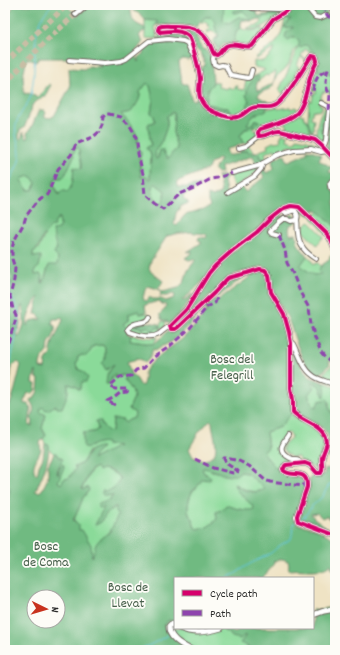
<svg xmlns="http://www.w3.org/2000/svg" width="340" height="655" viewBox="0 0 340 655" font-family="Dekko,sans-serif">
<rect width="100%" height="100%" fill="#fdfcf7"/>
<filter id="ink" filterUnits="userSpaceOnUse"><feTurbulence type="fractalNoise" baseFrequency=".025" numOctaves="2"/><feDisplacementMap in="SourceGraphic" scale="8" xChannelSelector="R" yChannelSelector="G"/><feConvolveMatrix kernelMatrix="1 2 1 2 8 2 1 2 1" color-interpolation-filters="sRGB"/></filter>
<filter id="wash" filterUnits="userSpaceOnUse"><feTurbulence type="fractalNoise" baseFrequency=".012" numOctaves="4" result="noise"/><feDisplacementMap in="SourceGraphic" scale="16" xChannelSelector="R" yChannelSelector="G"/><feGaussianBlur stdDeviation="0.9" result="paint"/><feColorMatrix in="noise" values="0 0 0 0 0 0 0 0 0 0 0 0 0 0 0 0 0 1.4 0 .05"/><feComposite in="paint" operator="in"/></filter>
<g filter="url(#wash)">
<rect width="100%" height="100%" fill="#efe3c4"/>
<g fill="#8ada99" stroke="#5a8262">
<path d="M224 5H245L244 7C249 8 252 10 257 11L258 16 270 14 271 11H278L288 9 266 25 257 29H246C248 28 251 26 253 26 257 25 259 26 262 22L260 19 250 21 242 20 232 24 222 21Z"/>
<path d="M205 17H211C217 23 214 24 216 30 217 32 218 34 219 36L215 40 222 46 218 51H216V47L212 41 218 36 212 30 208 33 207 31 210 28 205 21 202 24 201 22Z"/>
<path d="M285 18 291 19 284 27 285 28 293 27V38C299 38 301 45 308 45L314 53 311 54V52L305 49 301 56 306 59V60L301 57 299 60 297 66 299 67 296 71 295 78 283 94 279 90 288 71 298 46 293 52 289 64 286 68 277 76 273 84 276 73 275 71 268 76 266 75 256 83 246 95 249 101V108L241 114 233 116 228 108 208 106 206 104C206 99 208 94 208 89L211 86 213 82H219L218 87 227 89 228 87 235 89V86H238L237 89 244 90 246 81 265 70 264 69 254 67V61C264 64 271 56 275 48L256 59 255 58C258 56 260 54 263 52 265 50 269 49 271 47 280 41 282 30 285 21L284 20 279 22 270 29 268 28C274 20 275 19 285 18Z"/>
<path d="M145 20H157V25H155C155 30 157 34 157 39L145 38Z"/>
<path d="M241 28C248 33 256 30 264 28L254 42 249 46 239 44 234 41 236 33 237 30Z"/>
<path d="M317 64 318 68 335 77V83L334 84V91H330L332 97 331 108 330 107 331 96 328 92H323C320 96 322 100 319 104L323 106 319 111 313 110 311 118 314 119 313 126 314 129H313V133H316C317 124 319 114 325 107L327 109 325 134 323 142 322 143 321 142C315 136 309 129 308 120 308 112 310 106 307 98H309V101H312L314 93H316V90H314L313 92 315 83 313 82 315 76 312 75Z"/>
<path d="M147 83 150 86 153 99 151 113 154 116 155 121 148 125 151 145 147 147 151 154 150 180 147 177H141L139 143 137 135 129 124 120 114 131 112C135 106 141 100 140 92Z"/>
<path d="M277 107 278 109 290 107 291 109 295 107 298 109C289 117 277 123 265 126L264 124 253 129 255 131 257 130 258 135 247 144H245L242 141 240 136 245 129H248L258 120H255L253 124 248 125 247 124C254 113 263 109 277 107Z"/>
<polygon points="173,112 174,114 173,132 177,149 173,152 168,160 163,152 158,154 158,158 156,159 155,156 156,149 160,146 167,126 167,116"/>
<polygon points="299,114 304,115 303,118 305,118 305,120 307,120 311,133 306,131 305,134 302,134 303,132 297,131 296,134 283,130 288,127 285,122"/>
<path d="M282 134 288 135 287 140 295 142 297 138C307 140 317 141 323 150L314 148V147L309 145 307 148H296L295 146 291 145 286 146 287 150 283 152 282 151 276 153 275 149 265 153 267 160 256 165 255 161 258 163 264 159 248 152 247 150 240 152 239 150 248 145 254 153 268 148 267 145 273 142 281 141 280 137H281Z"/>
<polygon points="77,147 79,149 79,155 82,161 81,169 74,172 73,183 69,192 67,194 59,195 57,190 53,183 56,178 65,175 74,156 73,154"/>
<path d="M260 166C255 177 243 181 234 187L229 175Z"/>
<polygon points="31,176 36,183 33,188 33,190 28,190 22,182 21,179 26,177"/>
<path d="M156 184 165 191 164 203 162 204 159 203C154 194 150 198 153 185Z"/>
<polygon points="319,211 335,227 335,244 312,218"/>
<polygon points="59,217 60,225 58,229 57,249 55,251 55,255 58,258 57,266 48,267 45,278 42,284 42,277 40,274 35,275 33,257 33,252 39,248 45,234 48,231 50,227"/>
<polygon points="309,221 324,236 317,245 301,230"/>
<polygon points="5,243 8,251 9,265 13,279 11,286 10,285 7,276 5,275"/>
<polygon points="307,256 311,259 313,263 314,264 318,263 321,266 319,271 321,273 321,274 314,275 300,266"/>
<polygon points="138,311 140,314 147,313 149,315 146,321 127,328 123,324 129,320 129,314"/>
<polygon points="162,321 166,322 164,328 160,328 161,332 153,335 130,330 131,328 133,326 141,327 141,329 149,326 151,334 153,334 153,330 156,328 160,327 160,325"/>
<polygon points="131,335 151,338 157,337 153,344 130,341"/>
<path d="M101 345 105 347V360L107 370 114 363 113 366 107 374 112 380 113 375H115V378L122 375 126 376 124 379 132 390 134 397 129 409 135 413 134 418 129 420 125 423 113 419 112 431 108 432 102 425 96 421 98 429 94 432 83 433V437L90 447C95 443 102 441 108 443L110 445 119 446 93 459V457L102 447 89 451 82 463 75 467 76 468 69 478 61 484 58 482 63 468 64 465 60 467 58 475 57 473 59 457 55 452 54 454 49 449V445L45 444 43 437 46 435 42 428 46 415 40 412 41 408 68 392V384L75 386 79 390V370L76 365 78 357 82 355 86 356 90 352 93 346Z"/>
<polygon points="335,362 335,383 325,379 325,372"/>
<polygon points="314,379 335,386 335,421 333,420 334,417 329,407 329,401 316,407 313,407 312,402 308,395 312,382 320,386 322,393 324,383"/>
<path d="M291 413C298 423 322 427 324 440 326 446 319 454 319 461 319 464 320 467 320 470L319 471 300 460 298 457H291L283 451C282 446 287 441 291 438V435L289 433H287L285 435V439L280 450 282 455 295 463 284 464 281 468 280 470 271 464 263 452 268 448 266 432 280 427Z"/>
<path d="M96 467C106 470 114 471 120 479L116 486 109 491 104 496 113 495 104 506 100 523 107 513 117 506 118 515 115 522 110 532 101 538 91 559 88 541 82 531H79L78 524 74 520 79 508 83 498 89 490H83L82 489 90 472Z"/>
<path d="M203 468H207L212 471 219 472 224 475H232L240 472 247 473 266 489C252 494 247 491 235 484L237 491 252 505 254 509 251 511 234 508 226 505 221 510 216 512 217 519C215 521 208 527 207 527 203 529 202 527 197 529L194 526 193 520C185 514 188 500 192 492 195 487 194 491 197 487 199 485 201 481 202 478L206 480 207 474 204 473 202 469Z"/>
<path d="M168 620 175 621V628H202L199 629 226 628 224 631C237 637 229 640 244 634L245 637 241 643 250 647 249 650H197L180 640 174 635 166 632 164 626Z"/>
</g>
<g fill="#6fba81" stroke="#4d7256" fill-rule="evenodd">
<path d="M14 5H66L77 16 90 5H130C133 21 130 21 145 28V31L142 32 139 36 143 42 133 55 136 54 137 60 138 62 139 58 141 55 143 54 145 50 144 49C153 38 158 43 170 45V44L160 41 158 39 161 34C180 31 193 36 192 58L188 60 183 59 179 62 182 83 184 84H187L188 87 192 100H195L201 95 200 69 205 65 202 55 195 48 188 35 161 29 162 28H188L199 34 196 37 199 41 198 42 203 50 205 49 211 57 213 82 211 86 208 89C208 94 206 99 206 104L208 105 210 104 223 108H228L231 112 233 116H236L249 108 247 105 249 101 246 95 247 93C246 87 251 82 255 78V76L257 75 259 76 256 87 258 91 272 84H273V86C269 91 262 90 258 95L259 97 273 104 266 108V111L254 115C252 118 248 122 247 124L248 125 253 124 255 120H258L260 121 257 123 254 127 245 129 240 136 242 141 244 143 235 147 226 149 228 155C234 156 241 152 248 150V152L260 154 259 157 264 159 258 163 255 161 253 156 221 167 222 173H217L214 170 220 159 219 158 210 164 208 169 178 181 177 187H186L199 184 200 187 184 195 183 198 189 203 181 206 176 213 174 224 176 226 185 215 203 210 206 208H208L210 205 208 202V195L213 197 221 192 219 180 217 176H227V177L224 181 226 192 228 194 240 186 246 192C252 187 258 182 264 177L261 171 263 169H264L266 173 274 169 272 160 283 154 285 155 287 161H289L307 153V150H311L321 154V155L319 160 331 167 329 172 331 173 335 172V180H333L331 189 335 194V226C331 223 320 211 316 210 315 210 314 211 313 211L311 216 290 204 236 245 199 285 193 291 182 300 183 301 193 294C186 306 180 316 168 324L167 321 161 319V317L159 315 165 309 166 305 162 304 159 301 145 305 146 312 140 314 138 311 129 314V320L123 324 127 328 128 334 131 335 130 341 153 344 162 337 165 333 168 331 172 332 179 329 212 299 218 300 254 274 259 271 265 272 283 317 288 335 289 384 292 413 280 427 266 432 268 448 263 452C270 461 275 470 286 473 293 476 299 475 304 479L305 489 296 512 295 520 297 524 314 528 335 539V569H332L331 564C321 574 302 568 290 570L288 568 289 565 288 561 283 559 274 561 273 566 262 578H175V621L168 620 164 626 166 631 171 628 174 635 180 640 197 650H5V517L10 488 5 499V465L7 464 5 460V275L10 280V285H11L13 279 9 265 8 251 5 243V22ZM72 56 77 57 102 66 100 67 89 66 84 69 69 68 70 87 54 116 50 118 44 117 46 113 44 110H39L31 128 27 133 28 138 27 139 23 132 21 140 19 137 20 130 24 128 31 111 32 105 41 98 43 96H46L47 92 51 85 49 84 43 91 36 98 35 96 28 93 24 94 23 75 27 58 36 62 39 58H66ZM147 83 150 86 153 99 151 113 154 116 155 121 152 123H149L148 125 151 145 147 147 146 149 149 150 151 154 150 180 145 176 141 177 139 157 141 156C141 153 142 151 139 149 139 135 131 124 121 114L131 112C135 106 141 100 140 92ZM173 112 174 114 173 132 177 149 173 152 168 159 163 152V150H160L158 158 156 159 155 156 156 149 160 146 167 126V116ZM77 147 79 149C79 157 82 160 81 169L74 167C72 180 75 182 67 193L66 191H61L59 195 53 183 56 178H62L65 175 74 156 73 154ZM31 176 36 183 33 190H28L22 182 21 179 26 177ZM156 184 165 191 163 203 162 204 159 203C154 194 150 197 153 185ZM59 217 60 225 58 229 53 230 54 239 57 249 54 252 55 255 58 258 57 265H49L45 278 42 284V277L40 274 35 275V270L39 267 41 259V256L33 257V252C42 246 39 242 44 235 47 232 49 231 50 227L54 226 55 222ZM192 232 195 233 206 234 207 236 206 238 201 237H199L198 240 201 241V243L187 252H188L192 251V253L185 258 189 260 194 259 195 261 188 270 184 282 178 288 163 292 158 289 163 281 151 272 149 268 151 261 167 236 175 234ZM148 286 158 289 161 293 160 296H167L173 294 175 295 174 298 166 301 161 299H153L149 297 148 300 145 301 143 298 145 290ZM39 297 35 314H37L41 318V319L30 321 27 326C26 318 33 302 39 297ZM23 304 24 324 20 336 17 337C18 332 19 328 20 324 21 316 19 310 23 304ZM209 307C203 317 189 333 181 340 167 350 153 358 144 373 145 377 144 382 142 386L140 385 137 379 131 374 127 362C131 360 134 361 137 358L144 361 145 363C150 359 151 355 153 349L155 350 173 341 187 328 203 310ZM61 317 63 320 53 342 51 350V354L46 361 45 369 40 368C39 363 44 354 48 351L49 343C53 338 56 332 55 326L52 324 53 319H58ZM102 345 105 347V360L102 363 106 370 114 364 113 366 107 375 106 384H109L113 375H115V378L122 375 126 376 124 379 132 390 134 397 129 409 135 413 134 418 129 420 125 423 123 420 117 419H113L112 431 109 432 102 425 101 421H96L98 429 94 432 83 433V445L86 449C93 445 99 441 107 443V446L110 445 118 446 93 459V457L102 447C89 447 89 454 83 462 80 465 77 466 74 467L76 468 69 478 64 479 61 484 58 482 64 467 63 464 60 467 58 475 57 473 58 468 63 459 59 457 55 452 48 465V475L47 480 42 490 39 492 35 491C42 478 49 461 49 445L45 444 43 458 39 466 37 475C29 467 38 458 41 450 39 443 40 440 46 436L42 428 46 415 40 412 41 409 43 407 44 409 48 410 56 405 57 408H62L68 393V384L75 386 80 390 82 382H86L88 378 83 371 79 370 76 365 78 357 82 355 86 356 90 352 93 346ZM18 362 21 365 15 389 10 405 7 401V395L10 385 12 366ZM36 371V377L38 379H39L38 391 34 399H31L30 401C36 408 33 412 31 419L33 421 32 426H29L31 409 29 404H24V401L28 393 32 394 35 391 36 384 33 383 34 376ZM210 420 212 422C212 429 219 448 214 455 214 456 212 456 211 456 204 463 202 460 193 457L189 449 199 432ZM96 467 99 471 102 469C109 470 116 472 120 479 115 488 112 491 102 491V494L104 496 113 495 110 500 99 504 98 508 104 507 95 525 100 523 107 513 116 506V514L118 515 110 532 101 538 96 544 92 557 91 545 82 530H79V525L73 520 79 508 83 498 89 490 88 487 83 490 82 488 90 471ZM203 468C211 469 221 474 229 476L232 475H236L240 472 247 473 265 489C253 495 246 491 234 484L237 491 252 505 254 509C248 512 232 508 227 505L221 510 216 512 217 519C215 521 208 527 207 527 203 529 202 527 198 529L194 526 193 519C185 514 188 500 192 492 195 487 194 491 197 487 199 485 201 481 202 479L210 480 211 478 204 473 202 469ZM34 597H58V621H34Z"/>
<path d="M132 5H224L223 21 229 23 238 17 246 18 250 21 242 20 241 24V28L237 30 236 33 234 41 229 44H224L222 46 218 48 214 43 219 36C218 34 217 32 216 30 214 24 217 23 211 17H205L196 27 181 25H157V21L145 20 140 14 134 11Z"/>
<path d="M301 5 313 12 310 5H324L328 15 335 21V77L325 71H317L318 68 315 54 308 46 304 45 301 48 299 47V40C295 37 293 37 288 40L285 37 286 33 293 28V27L285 28 284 27 291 19 285 18 276 19 299 6Z"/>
<path d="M244 8 256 11 258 16 270 14 271 12 273 11 281 10V13C274 17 272 15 265 17 260 18 256 20 251 21V19L243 11 236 13H233V11Z"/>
<path d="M334 83H335V137H334C329 147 335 147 335 156H334L327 149V146L329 124 324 135C317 130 322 119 325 112L327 114 331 111 332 97 330 91 334 90Z"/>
<path d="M292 214C295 215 296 220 295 223L290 225 289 230 290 235 296 234 298 244 307 256 300 266 314 275 321 274V273L318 271 322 265 329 260 330 256 335 258V331L333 332V344L330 345C330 350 335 354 335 359L332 362 328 360 330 364 321 374 318 375C301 368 295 335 288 319 284 309 277 301 273 291 270 281 274 273 263 266L235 274 175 327H173L219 263 263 228 278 215 284 216 286 218H288Z"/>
<polygon points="246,275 219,296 218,297 216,294 231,279"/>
<polygon points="148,322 159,324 160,327 156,328 156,329 153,330 153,334 145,334 151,332 149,326 141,329 141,327 133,326"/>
<path d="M293 346C298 356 301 370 310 377 314 379 322 381 324 384 326 388 326 394 324 397 320 389 322 385 312 382V385L314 387 308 395 312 402 313 406 316 407 319 401 327 399 329 401V407L334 417 333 420 335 421V523H333L330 520 329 517 326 516 322 518 317 513 311 514 314 518 329 529 326 530 299 519 300 516 309 487V479L314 475 320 476 324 474 325 469 333 468 332 460 326 455C327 450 329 445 329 439 327 426 309 422 300 415 298 414 297 412 295 411L296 401 293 388Z"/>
<polygon points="335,607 335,650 249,650 249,647 240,643 245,637 245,635 240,639 232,637 230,634 224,631 226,628 231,628 234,633 239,629 238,628 313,628 313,610"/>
</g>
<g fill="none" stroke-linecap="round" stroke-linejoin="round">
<g stroke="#62c7df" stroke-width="1">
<path d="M5 210C9 202 6 195 8 186 11 177 20 164 20 155 20 145 14 136 16 125 18 114 28 106 31 95 32 87 34 79 34 71 35 54 34 36 41 20 43 14 48 10 51 5"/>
<polyline points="5,276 9,280 10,292"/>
<path d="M8 400V380L9 370 20 316C19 310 13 301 11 295"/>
<polyline points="300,520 305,516 312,506 322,497 329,485 335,480"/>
<polyline points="226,578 235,574 248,565 271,553 279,546 289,540 291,539 292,535 293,524 296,522"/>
<polyline points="172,633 178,629"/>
<polyline points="138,650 152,644 168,635"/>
</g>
</g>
</g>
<g filter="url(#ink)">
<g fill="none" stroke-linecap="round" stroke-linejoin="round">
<g stroke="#c8bea5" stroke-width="5.5" stroke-dasharray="5.5 3" stroke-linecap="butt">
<polyline points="5,63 26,43 67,5"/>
<path d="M5 84C27 59 51 36 76 14"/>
</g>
<defs>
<g id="minor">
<polyline points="251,5 251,7 253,8 278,9 292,6"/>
<polyline points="305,5 315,17 320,18 327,15"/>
<polyline points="332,9 334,5"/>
<polyline points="214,54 213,59 214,64 218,66 222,65 226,66 229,73 231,75 248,78 250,77 252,70"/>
<polyline points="69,60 105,63 121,61 126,59 149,41 168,39 183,41 187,43 191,52 195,56"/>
<polyline points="321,103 327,106 329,110 326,140 325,143 323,147"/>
<polyline points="239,148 246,146 259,136"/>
<polyline points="232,173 258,166 277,155 294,150 311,149 321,152 327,151"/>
<polyline points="228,192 255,176 261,169 263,163"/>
<path d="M297 220C298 225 297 229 298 233 299 246 306 253 316 259"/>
<path d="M279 235 272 233 270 231 279 222 283 219H287L291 221 297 220C298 217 298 214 295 211 291 210 289 213 285 213L282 209"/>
<path d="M150 317C147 326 135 319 128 329L130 332C138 335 151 339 159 334 163 331 166 328 170 326"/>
<path d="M291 341 294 344C300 356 304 372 317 378 323 381 329 382 335 385"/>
<path d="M288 436C283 444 277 449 287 456 289 457 291 459 293 459 298 459 298 458 300 464"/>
</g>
<g id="major">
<path d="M296 5 273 19 252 46C244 49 235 41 226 46 222 48 221 53 217 55L214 54C212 51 211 46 209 43 200 28 190 26 174 26 169 26 163 25 159 27L158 30 160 32C169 31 182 29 189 37 192 42 193 49 195 55 197 62 199 70 200 78 200 86 197 95 202 102 205 108 213 112 219 114 224 116 231 119 237 117 243 116 247 110 252 108 259 105 267 109 273 106 282 104 304 68 310 58L312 56 316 57 317 61C315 66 312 70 311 75 307 86 305 105 297 113 288 121 271 126 260 129L259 130 258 133 259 136C267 137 272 130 280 131L315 140 321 145 335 160"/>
<polyline points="335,181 332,181 330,184 331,188 335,191"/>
<path d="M335 250 331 240 328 235 299 207 291 206 284 208 270 219 257 232 233 250 215 266 209 273 186 310 170 326 171 329H175L178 327 214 293 225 281 228 278 247 273 260 269 265 270 269 275 271 292 284 314 289 332 291 343V388L293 400V412C301 422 327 426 327 443 326 448 323 452 322 458 321 463 324 468 321 473H317L310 465 305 463 286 465 285 466 283 470C291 479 308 467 307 487L297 516 298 521 335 535"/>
<polyline points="313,615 324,611 335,609"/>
<path d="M175 625 171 624 169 626C168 638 182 645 191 650"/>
<path d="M180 628C192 634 208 632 221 628"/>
</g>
<polyline id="highway" points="76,14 86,5"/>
</defs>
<use href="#minor" stroke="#706b61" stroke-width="6"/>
<use href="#major" stroke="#706b61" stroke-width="7"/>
<use href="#highway" stroke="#706b61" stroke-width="8"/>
<use href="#minor" stroke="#fff" stroke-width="4"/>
<use href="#major" stroke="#fff" stroke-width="5"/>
<use href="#highway" stroke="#fff" stroke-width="5.5"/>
<g stroke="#8e44ad" stroke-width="3" stroke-dasharray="6 3" stroke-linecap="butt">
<polyline points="323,5 327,15 335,22"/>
<path d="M305 93H310L313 91C315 82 317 72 328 71"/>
<polyline points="329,110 330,95 327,89 326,82 327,71 328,71 335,74"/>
<polyline points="279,235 285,250 287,263 293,274 300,292 309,308 311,325 315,338 321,353 325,358 335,365"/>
<polyline points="5,351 15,322 16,315 13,309 10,296 14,280 15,268 12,259 12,248 14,241 24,223 26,216 36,203 41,198 46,196 48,193 58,169 71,155 76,144 93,137 99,132 102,125 103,117 106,114 109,114 121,117 130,126 135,134 137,143 138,154 143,174 145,195 155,204 163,209 179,194 194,188 211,179 217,178 232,173"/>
<polyline points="115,405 111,403 108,402 107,401 115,397 120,393 127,392 128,390 127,389 115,389 111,387 111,385 120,377 131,376 136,370 144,368 154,357 169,347 190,328 207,307 215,303 217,298 214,293"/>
<polyline points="195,459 213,468 233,473 237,473 238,471 227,464 224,459 224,458 226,458 239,461 249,466 265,480 270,482 303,486 305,482 304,480"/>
</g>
<defs>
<g id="cycleway">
<path d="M296 5 273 19 252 46C244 49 235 41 226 46 222 48 221 53 217 55L214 54C212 51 211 46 209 43 200 28 190 26 174 26 169 26 163 25 159 27L158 30 160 32C169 31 182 29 189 37 192 42 193 49 195 55 197 62 199 70 200 78 200 86 197 95 202 102 205 108 213 112 219 114 224 116 231 119 237 117 243 116 247 110 252 108 259 105 267 109 273 106 282 104 304 68 310 58L312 56 316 57 317 61C315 66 312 70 311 75 307 86 305 105 297 113 288 121 271 126 260 129L259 130 258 133 259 136C267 137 272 130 280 131L315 140 321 145 335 160"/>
<path d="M335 250 331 240 328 235 299 207 291 206 284 208 270 219 257 232 233 250 215 266 209 273 186 310 170 326 171 329H175L178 327 214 293 225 281 228 278 247 273 260 269 265 270 269 275 271 292 284 314 289 332 291 343V388L293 400V412C301 422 327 426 327 443 326 448 323 452 322 458 321 463 324 468 321 473H317L310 465 305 463 286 465 285 466 283 470C291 479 308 467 307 487L297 516 298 521 335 535"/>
</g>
</defs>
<use href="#cycleway" stroke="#fdfcf7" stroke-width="6"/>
<use href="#cycleway" stroke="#d6006c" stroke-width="4"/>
</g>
</g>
<g text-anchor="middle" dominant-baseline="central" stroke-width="3.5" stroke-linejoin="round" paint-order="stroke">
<g font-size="14" fill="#48604c" stroke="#fdfcf7">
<text x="232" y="360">Bosc del<tspan x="232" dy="16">Felegrill</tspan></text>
<text x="46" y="547">Bosc<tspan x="46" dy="16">de Coma</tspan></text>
<text x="128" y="588">Bosc de<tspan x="128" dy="16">Llevat</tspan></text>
</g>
</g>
<rect width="340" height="655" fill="none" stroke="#fdfcf7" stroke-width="20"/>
<rect x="174" y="577" width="140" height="52" fill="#fdfcf7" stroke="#a9a8a5"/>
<rect x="182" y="590" width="20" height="6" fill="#d6006c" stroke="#a9a8a5"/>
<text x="210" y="597" font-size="12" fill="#2b2b2b">Cycle path</text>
<rect x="182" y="610" width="20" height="6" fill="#8e44ad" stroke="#a9a8a5"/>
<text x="210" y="617" font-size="12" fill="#2b2b2b">Path</text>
<g transform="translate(46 609) rotate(95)"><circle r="19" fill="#fdfcf7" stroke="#a9a8a5"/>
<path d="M0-3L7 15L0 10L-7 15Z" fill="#c8321e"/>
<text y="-6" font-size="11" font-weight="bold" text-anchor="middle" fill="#2b2b2b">N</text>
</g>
</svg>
